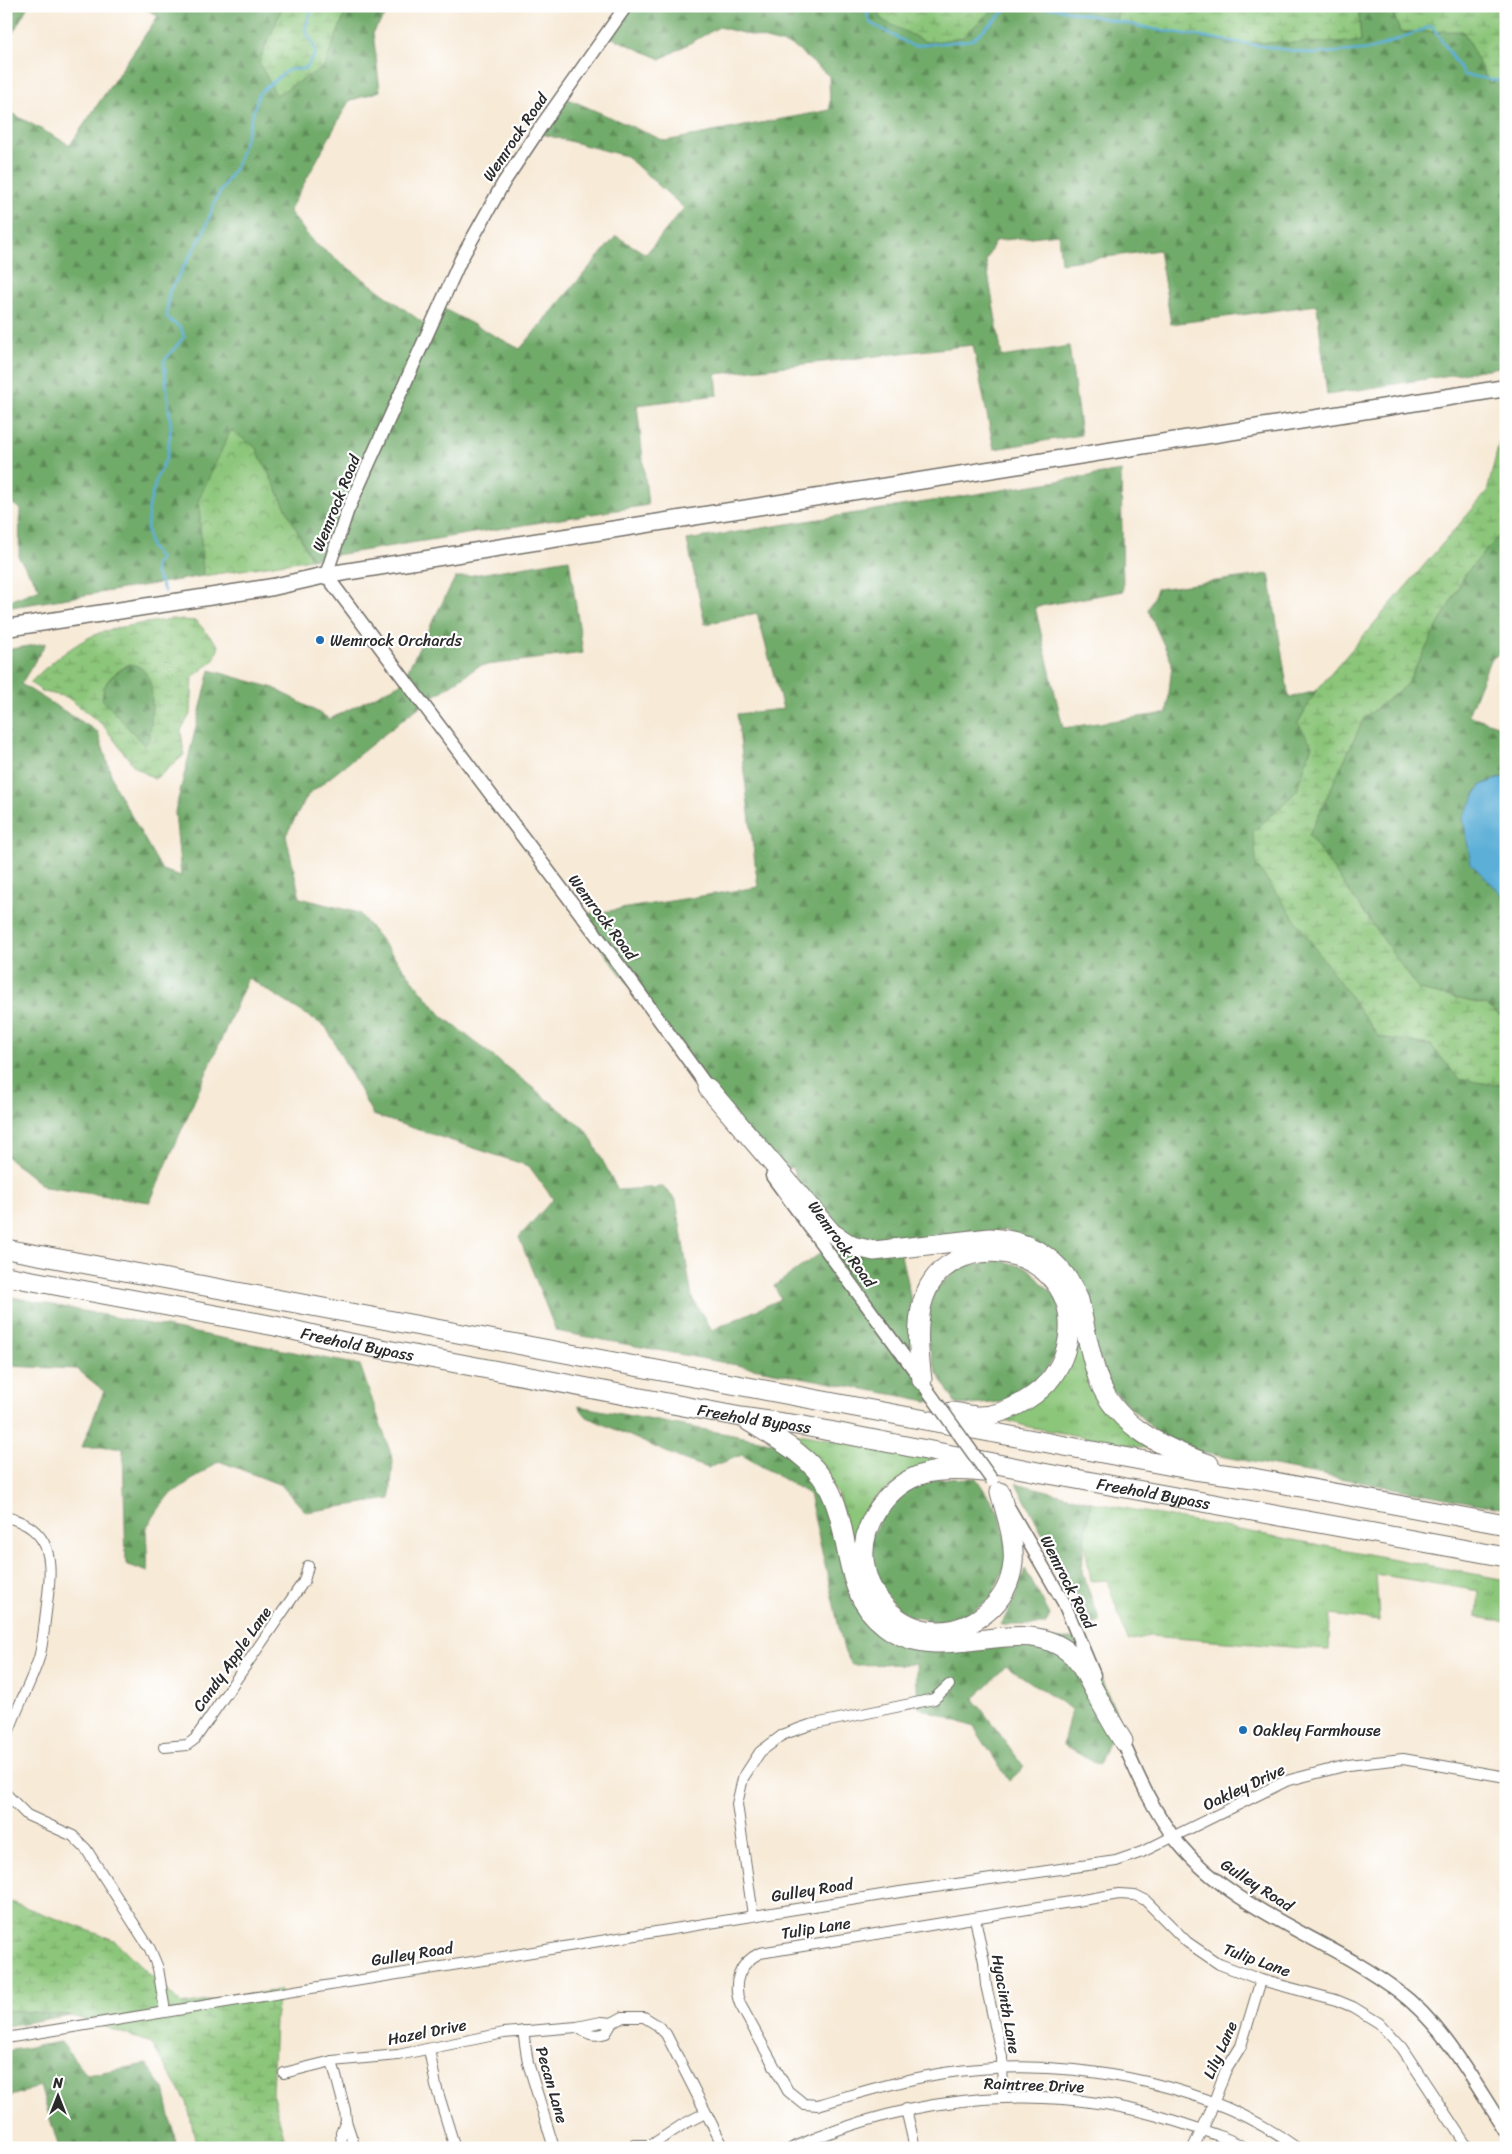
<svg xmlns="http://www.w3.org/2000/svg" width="1512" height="2154" viewBox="0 0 1512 2154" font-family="Sriracha,sans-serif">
<defs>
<pattern id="grass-tufts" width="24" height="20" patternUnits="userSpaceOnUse" patternTransform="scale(1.25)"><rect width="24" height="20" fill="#8cc67a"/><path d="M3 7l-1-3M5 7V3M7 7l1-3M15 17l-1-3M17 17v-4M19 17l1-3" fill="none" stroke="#73a164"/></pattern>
<pattern id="forest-firs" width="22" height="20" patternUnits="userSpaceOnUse" patternTransform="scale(1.25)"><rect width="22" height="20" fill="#71ab6a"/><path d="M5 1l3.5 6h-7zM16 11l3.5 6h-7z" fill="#5d8b57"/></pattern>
<pattern id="wetland-marsh" width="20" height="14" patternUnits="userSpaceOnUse" patternTransform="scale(1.25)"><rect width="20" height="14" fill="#8cc67a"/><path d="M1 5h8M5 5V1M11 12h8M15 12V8" fill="none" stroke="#73a164"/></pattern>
<pattern id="park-crowns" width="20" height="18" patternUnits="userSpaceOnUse" patternTransform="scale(1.25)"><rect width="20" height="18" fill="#8cc67a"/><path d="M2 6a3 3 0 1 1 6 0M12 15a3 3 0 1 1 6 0" fill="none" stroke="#73a164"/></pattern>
</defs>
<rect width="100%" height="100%" fill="#fff"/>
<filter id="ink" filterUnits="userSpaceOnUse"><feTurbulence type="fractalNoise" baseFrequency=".02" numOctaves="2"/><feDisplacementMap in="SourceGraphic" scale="10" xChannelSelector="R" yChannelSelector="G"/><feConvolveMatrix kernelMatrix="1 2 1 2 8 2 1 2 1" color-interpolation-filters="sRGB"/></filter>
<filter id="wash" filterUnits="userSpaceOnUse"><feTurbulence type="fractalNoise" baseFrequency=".0096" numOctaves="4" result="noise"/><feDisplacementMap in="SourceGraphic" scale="20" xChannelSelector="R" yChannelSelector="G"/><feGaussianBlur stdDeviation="1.12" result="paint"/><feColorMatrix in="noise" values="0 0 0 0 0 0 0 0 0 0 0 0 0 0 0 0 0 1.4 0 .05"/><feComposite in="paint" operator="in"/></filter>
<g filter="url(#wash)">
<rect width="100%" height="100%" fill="#f7ead7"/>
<g fill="url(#grass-tufts)" stroke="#5c7852">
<polygon points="1077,1320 1093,1382 1151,1449 1029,1427 995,1417 1039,1399"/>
<path d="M777 1431 788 1432 945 1460C921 1472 877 1487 865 1511 858 1526 857 1545 855 1560L838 1495Z"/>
<polygon points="1091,1502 1506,1580 1506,1622 1477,1617 1479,1591 1376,1574 1379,1621 1330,1615 1329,1650 1149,1636 1128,1641 1107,1580 1091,1581 1084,1540"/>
</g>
<g fill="url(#forest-firs)" stroke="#4e6b4a">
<polygon points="6,6 28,6 6,45"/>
<polygon points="141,6 283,6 259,62 324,67 348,6 393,6 373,32 380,91 349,101 289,211 313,242 434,331 444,309 520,349 616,236 646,254 684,208 626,156 542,134 566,98 665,141 830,110 829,76 793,46 719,27 661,59 608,36 628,6 876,6 882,20 963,37 996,6 1119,6 1117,22 1361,42 1358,6 1391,6 1400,32 1463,31 1489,82 1506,77 1506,366 1327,395 1317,305 1171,324 1159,250 1061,263 1058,234 995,241 986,261 1002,357 1069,346 1081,435 994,449 973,345 716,374 718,395 637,405 648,505 311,559 256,448 199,499 203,576 6,608 6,602 40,589 19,558 20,509 6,499 6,110 70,145 158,16"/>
<polygon points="1121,471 1123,591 1035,607 1063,728 1167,713 1172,663 1148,610 1157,589 1269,574 1289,698 1316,691 1299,723 1312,745 1297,791 1253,832 1379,1037 1431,1045 1460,1079 1496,1085 1506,1083 1506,1509 1193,1451 1163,1438 1111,1389 1062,1257 1006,1230 898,1241 933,1402 556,1331 519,1237 553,1199 529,1166 373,1115 326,1027 248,978 150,1202 44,1187 6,1156 6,650 46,643 21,684 98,732 115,787 162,870 181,876 175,812 210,670 274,688 330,719 401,683 455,578 569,559 583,653 479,666 420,706 308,795 286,835 300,898 359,913 441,1015 587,1131 618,1190 663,1187 676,1200 692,1298 712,1330 781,1299 774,1286 825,1250 792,1167 772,1175 577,916 758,887 737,714 783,709 757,613 705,624 687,540"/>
<polygon points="1506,528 1506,649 1490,660 1468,715 1506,728 1506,776 1481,785 1494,884 1506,898 1506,1020 1486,1005 1419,990 1309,835 1364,718 1406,685 1466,573"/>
<path d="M130 664C162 666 150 718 150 740L144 745 102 699C104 678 113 675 130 664Z"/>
<polygon points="1002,1261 1028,1268 1058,1300 1063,1328 1054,1358 1034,1386 1002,1402 970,1405 956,1404 937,1373 928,1345 927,1314 935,1290 961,1266"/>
<polygon points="6,1296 360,1365 393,1460 390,1499 306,1512 281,1485 219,1461 167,1497 146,1528 148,1572 126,1564 123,1447 82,1447 104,1391 77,1369 6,1366"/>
<polygon points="578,1406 797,1447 819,1485 853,1603 881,1639 921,1650 1083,1638 1118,1717 1099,1765 1063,1745 1071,1709 1006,1666 974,1699 1024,1767 1009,1781 974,1727 918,1707 916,1664 852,1665 844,1650 809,1494 742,1455 708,1468 682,1459 587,1417"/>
<polygon points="976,1478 1000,1514 1009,1558 991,1598 968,1614 937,1622 908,1616 886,1595 870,1571 871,1538 886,1508 905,1491 937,1479"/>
<polygon points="1016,1483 1091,1502 1084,1540 1082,1573 1100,1621 1092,1627"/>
<polygon points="1025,1569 1050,1615 1045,1625 1001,1625 1014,1600"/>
<polygon points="6,2010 70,2015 6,2026"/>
<polygon points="61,2042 87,2075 146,2064 164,2089 177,2148 59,2148 40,2086 6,2098 6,2051"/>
</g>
<g fill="url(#wetland-marsh)" stroke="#5c7852" fill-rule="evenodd">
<polygon points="283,6 348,6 324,67 276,95 259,62"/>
<polygon points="876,6 996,6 963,37 928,43 882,20"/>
<polygon points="1119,6 1358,6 1361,42 1231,43 1116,22"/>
<polygon points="1391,6 1506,6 1506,77 1489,83 1463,31 1400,32"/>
<polygon points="1506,429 1506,528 1466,573 1406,685 1364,718 1309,835 1419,990 1486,1005 1506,1020 1506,1083 1496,1085 1459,1079 1431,1045 1379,1037 1257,866 1253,832 1297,791 1312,745 1298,723 1316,691 1487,492 1502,431"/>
<path d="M171 619 196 621 219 646 214 660 193 677 191 713 181 730 184 755 162 774 154 779 134 766 103 725 67 697 44 692 30 683C47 665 78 640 102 632 124 625 149 623 171 619ZM129 664C162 666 150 718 150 740L144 745 102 699C104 678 113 675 129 664Z"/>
<polygon points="6,1902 14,1903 114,1940 182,2005 280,1990 275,2018 272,2093 287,2148 197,2148 187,2102 151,2043 70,2015 6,2010"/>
</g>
<polygon fill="url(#park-crowns)" stroke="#5c7852" points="231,430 256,448 311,559 203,576 199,499"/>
<polygon fill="#5cafd7" stroke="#446d81" points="1506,776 1506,898 1471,864 1463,817 1481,785"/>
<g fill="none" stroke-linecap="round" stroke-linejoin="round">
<g stroke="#5cafd7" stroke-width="2.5">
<polyline points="865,6 870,23 913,46 972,40 1009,7 1055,8 1153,29 1314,54 1373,49 1432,26 1464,75 1506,82"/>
<path d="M165 592 155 572V564L160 559 150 546 147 529 149 506 157 477 167 457 171 427 164 361 184 337 181 328 167 318 169 292 203 234 216 199 238 163 259 93 288 70 304 69C321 50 316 50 305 30L313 6"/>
</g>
</g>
</g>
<g filter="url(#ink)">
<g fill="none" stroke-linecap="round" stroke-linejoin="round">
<defs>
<g id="minor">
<path d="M6 1517C59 1530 51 1570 46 1612 44 1627 43 1644 39 1658 30 1686 14 1712 6 1740"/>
<polyline points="164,1747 187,1745 195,1739 295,1594 304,1581 308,1566"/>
<polyline points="6,1794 27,1815 73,1836 86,1849 150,1949 158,1968 165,2011"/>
<polyline points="753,1915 737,1804 743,1778 760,1752 784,1734 810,1725 934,1699 949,1685"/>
<polyline points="975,1918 984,1962 986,1985 1002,2057 1003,2096"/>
<path d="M577 2027C588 2034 593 2037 606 2033L612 2023"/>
<polyline points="523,2031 528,2063 554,2148"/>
<polyline points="6,2038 900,1892 1116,1861 1142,1852 1286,1781 1348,1765 1403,1759 1506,1777"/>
<polyline points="429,2049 436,2086 455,2148"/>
<polyline points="332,2061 345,2110 346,2121 355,2148"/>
<polyline points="284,2073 332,2061 398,2055 504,2033 577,2027 601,2022 612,2023 623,2017 644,2017 657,2025 666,2034 724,2148"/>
<polyline points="906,2109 915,2148"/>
<polyline points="342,2148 341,2133 346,2121"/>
<polyline points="631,2148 635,2145 649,2145"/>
<polyline points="647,2148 682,2125 705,2113"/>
<path d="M792 2148C914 2094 1050 2080 1178 2122 1201 2130 1225 2136 1245 2148"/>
<polyline points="1193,2148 1209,2115 1225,2072 1241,2046 1261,1980"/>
<path d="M1297 2148C1202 2078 1058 2056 944 2073 901 2080 860 2092 818 2105L804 2104 788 2091 740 2004C732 1983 739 1963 760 1953L1119 1894 1135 1895 1145 1900 1187 1942 1219 1964 1261 1980 1336 2000 1353 2007 1379 2023 1402 2048 1468 2148"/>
</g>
<g id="tertiary">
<polyline points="626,6 542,125 504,182 461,259 347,512 326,575 628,977 712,1093"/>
<polyline points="772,1176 920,1378"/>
<polyline points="1009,1508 1064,1603 1094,1675"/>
<path d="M1120 1735C1136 1772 1153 1812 1179 1844 1236 1913 1329 1938 1398 1991 1445 2026 1474 2083 1506 2131"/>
</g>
<polyline id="primary" points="6,628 273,587 326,575 1506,388"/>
<g id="motorway">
<path d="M708 1088 832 1233 852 1246 874 1251 990 1238C1032 1240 1063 1261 1079 1300 1085 1327 1090 1356 1099 1381 1117 1427 1166 1449 1209 1464"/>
<polyline points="6,1249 1194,1470 1253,1478 1506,1525"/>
<path id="s1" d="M6 1276 275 1326 340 1341 741 1417 804 1426 1043 1473 1506 1557"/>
<path d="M922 1380C919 1355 916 1329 922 1304 944 1221 1074 1244 1069 1330 1068 1349 1060 1368 1048 1382 1033 1399 1001 1417 978 1416 969 1415 960 1413 951 1412"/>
<path d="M748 1421C777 1439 809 1455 827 1485 853 1530 839 1592 885 1626 944 1671 1022 1607 1073 1656 1083 1666 1088 1680 1095 1692 1104 1708 1113 1725 1123 1741"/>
<path d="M983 1472C939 1468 906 1468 878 1509 829 1583 918 1670 987 1612 1002 1600 1011 1582 1013 1563 1015 1539 1006 1515 1000 1492"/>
</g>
</defs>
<use href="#minor" stroke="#726e67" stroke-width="12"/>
<use href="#tertiary" stroke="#726e67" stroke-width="15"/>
<use href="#primary" stroke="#726e67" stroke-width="19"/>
<use href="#motorway" stroke="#726e67" stroke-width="21"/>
<use href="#minor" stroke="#fff" stroke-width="10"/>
<use href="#tertiary" stroke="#fff" stroke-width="12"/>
<use href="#primary" stroke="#fff" stroke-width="16"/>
<use href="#motorway" stroke="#fff" stroke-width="19"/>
<defs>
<polyline id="tertiary-bridge" points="926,1388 992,1480"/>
</defs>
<use href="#tertiary-bridge" stroke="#726e67" stroke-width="15" stroke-linecap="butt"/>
<use href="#tertiary-bridge" stroke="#fff" stroke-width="12"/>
</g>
</g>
<g fill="#1f6fb2" stroke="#fff" stroke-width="2">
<circle cx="320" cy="640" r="5"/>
<circle cx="1243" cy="1730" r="5"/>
</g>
<g text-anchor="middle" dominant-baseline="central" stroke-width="4.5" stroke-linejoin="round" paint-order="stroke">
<g font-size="16" fill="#2b2b2b" stroke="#fff">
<text transform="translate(515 137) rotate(-56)">Wemrock Road</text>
<text transform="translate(336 503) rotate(-68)">Wemrock Road</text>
<text transform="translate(603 917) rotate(53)">Wemrock Road</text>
<text transform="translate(842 1244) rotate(54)">Wemrock Road</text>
<text stroke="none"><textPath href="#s1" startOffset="358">Freehold Bypass</textPath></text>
<text stroke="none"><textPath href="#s1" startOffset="762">Freehold Bypass</textPath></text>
<text stroke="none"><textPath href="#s1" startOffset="1168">Freehold Bypass</textPath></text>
<text transform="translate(1068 1582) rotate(63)">Wemrock Road</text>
<text transform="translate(232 1659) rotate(-55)">Candy Apple Lane</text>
<text transform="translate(1244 1787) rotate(-25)">Oakley Drive</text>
<text transform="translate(1257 1885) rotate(33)">Gulley Road</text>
<text transform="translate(812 1890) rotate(-9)">Gulley Road</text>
<text transform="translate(816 1928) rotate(-9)">Tulip Lane</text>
<text transform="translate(412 1954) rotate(-9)">Gulley Road</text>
<text transform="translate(1257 1960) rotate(20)">Tulip Lane</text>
<text transform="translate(1006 2004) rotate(80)">Hyacinth Lane</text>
<text transform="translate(427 2032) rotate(-11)">Hazel Drive</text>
<text transform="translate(1220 2050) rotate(-66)">Lily Lane</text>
<text transform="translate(552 2085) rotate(74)">Pecan Lane</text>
<text transform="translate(1034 2085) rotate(2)">Raintree Drive</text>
</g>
<g font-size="16" fill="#2b2b2b" stroke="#fff" text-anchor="start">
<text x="330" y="640">Wemrock Orchards</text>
<text x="1253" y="1730">Oakley Farmhouse</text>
</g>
</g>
<rect width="1512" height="2154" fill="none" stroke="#fff" stroke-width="25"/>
<g transform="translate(58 2096)" stroke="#ffffff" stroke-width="4" paint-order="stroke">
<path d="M0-4L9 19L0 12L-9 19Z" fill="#2b2b2b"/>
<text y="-8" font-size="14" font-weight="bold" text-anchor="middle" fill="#2b2b2b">N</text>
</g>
</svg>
